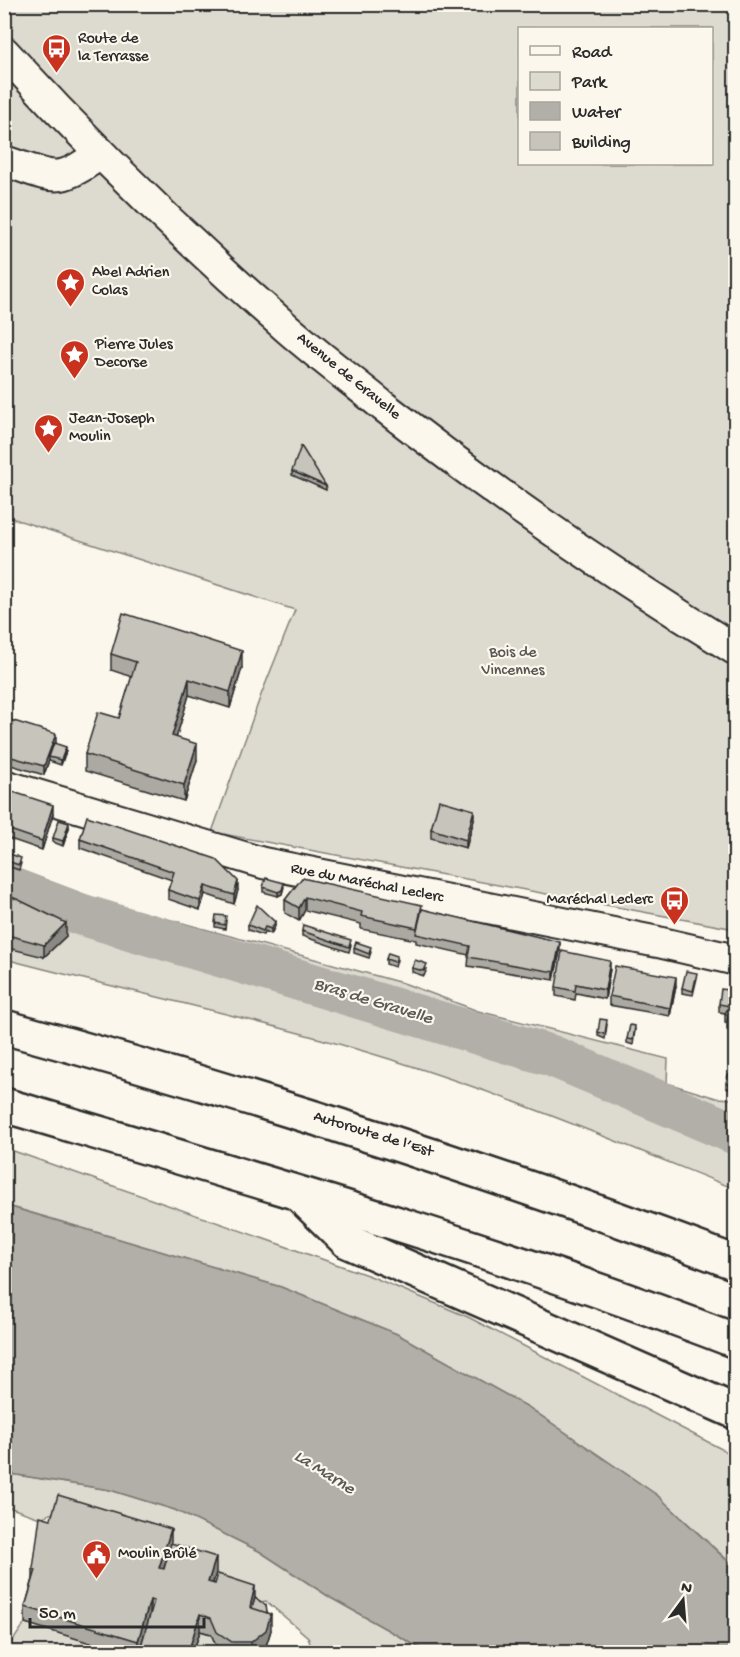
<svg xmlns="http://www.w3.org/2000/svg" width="740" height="1657" viewBox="0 0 740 1657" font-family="'Gochi Hand',sans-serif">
<rect width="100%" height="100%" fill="#fbf7ec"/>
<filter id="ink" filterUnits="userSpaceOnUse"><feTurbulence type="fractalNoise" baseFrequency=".0167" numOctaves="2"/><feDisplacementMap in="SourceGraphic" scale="12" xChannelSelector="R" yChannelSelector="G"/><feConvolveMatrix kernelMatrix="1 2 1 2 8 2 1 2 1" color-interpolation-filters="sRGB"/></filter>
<g filter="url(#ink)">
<g fill="#dddad0" stroke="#84827e" stroke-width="1.5" fill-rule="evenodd">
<path d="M5 5H735V929L212 832 261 695 295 610 5 516ZM520 28H712V164H520Z"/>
<path d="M4 864 102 901 406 984 478 1011 668 1059 667 1083 716 1098 735 1099V1189C623 1144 511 1097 396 1061 267 1021 135 993 5 959Z"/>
<polygon points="5,1148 370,1276 468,1317 735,1456 735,1567 657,1495 528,1407 397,1334 281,1287 5,1205"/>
<polygon points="5,1473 110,1490 175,1510 259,1551 331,1598 427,1652 304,1652 311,1647 308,1637 266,1601 255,1603 249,1600 58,1511 40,1518 5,1506"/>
<polygon points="25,1623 123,1652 5,1652"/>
<polygon points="200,1631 211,1634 222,1652 193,1652"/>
</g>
<polygon fill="#b1afa7" stroke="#7b7a75" stroke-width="1.5" points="4,1205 281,1287 397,1334 528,1407 657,1495 735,1568 735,1652 427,1652 331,1598 259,1551 175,1510 110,1490 5,1473"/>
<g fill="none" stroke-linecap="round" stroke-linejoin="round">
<polyline stroke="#b1afa7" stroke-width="42" points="4,886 73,912 552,1056 736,1134"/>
<defs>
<g id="minor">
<path d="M4 52C91 147 183 237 280 322 313 352 349 378 383 406 496 494 613 575 736 650"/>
<path d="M4 161C53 176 56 187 99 154"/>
<polyline points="4,785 263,863 658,942 736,960"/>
</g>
<g id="highway">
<path d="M4 1027C252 1095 496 1172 736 1263"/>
<path d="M4 1105C250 1178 497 1249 736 1341"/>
<polyline points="301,1196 347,1241 736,1412"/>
</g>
</defs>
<use href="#minor" stroke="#2b2b2b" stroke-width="34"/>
<use href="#highway" stroke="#2b2b2b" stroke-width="38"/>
<use href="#minor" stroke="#fbf7ec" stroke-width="30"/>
<use href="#highway" stroke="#fbf7ec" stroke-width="33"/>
</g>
<g fill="#aba9a2" stroke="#2b2b2b" stroke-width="1.5">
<polygon points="292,471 326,486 326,490 292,475"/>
<polygon points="111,654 242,668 230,708 189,695 176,738 197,760 184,801 85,771 85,754 119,718 132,677 111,670"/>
<polygon points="4,718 56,743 66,751 61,765 49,761 49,760 44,775 4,763"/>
<polygon points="4,789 53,814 42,850 4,837"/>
<polygon points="474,819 466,848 431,838 431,829"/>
<polygon points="69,828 63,846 53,842 53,838"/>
<polygon points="80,839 238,890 234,904 205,894 200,910 168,899 168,890 172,880 80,848"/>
<polygon points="7,861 21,863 19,870 7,866"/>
<polygon points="302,878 422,909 560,951 554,980 468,966 469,955 416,943 416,940 361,929 361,924 305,910 299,921 285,913 285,900"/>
<polygon points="263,887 284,887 282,894 278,896 263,892"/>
<polygon points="4,894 66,936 44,957 4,947"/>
<polygon points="226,921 225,929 215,927 215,923"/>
<polygon points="248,925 275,926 271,934 265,931 263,935 248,930"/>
<polygon points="302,931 351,945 349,952 302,936"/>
<polygon points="354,948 371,952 369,958 354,953"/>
<polygon points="386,959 397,960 395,967 386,964"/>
<polygon points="412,968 427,969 424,976 412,972"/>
<polygon points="610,969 605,999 576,993 575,1000 556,996 556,987"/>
<polygon points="697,978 693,995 682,993 682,988"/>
<polygon points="676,986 670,1016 609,1005 609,996"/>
<polygon points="735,991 735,1032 727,1030 727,1023 725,1022 725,1013 719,1012 719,1004"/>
<polygon points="607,1025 605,1039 598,1036 598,1032"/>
<polygon points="635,1030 633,1045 627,1043 627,1039"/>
<polygon points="735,1076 735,1095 731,1094 731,1090 726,1088 726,1083"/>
<polygon points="51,1519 171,1543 216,1573 213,1583 255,1598 271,1630 266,1646 258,1653 223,1653 217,1648 211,1634 200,1631 193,1653 123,1653 25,1623 25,1607 33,1579 33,1569"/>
</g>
<g fill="#8b8984" stroke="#2b2b2b" stroke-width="1.5">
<polygon points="242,651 242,668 230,708 230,692"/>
<polygon points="189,679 189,695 172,752 172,736"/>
<polygon points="56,734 56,743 50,757 49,757 49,760 44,775 44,766"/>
<polygon points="197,744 197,760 184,801 184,785"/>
<polygon points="66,747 66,751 61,765 61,760"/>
<polygon points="53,805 53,814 42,850 42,841"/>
<polygon points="474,810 474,819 466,848 466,840"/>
<polygon points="69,823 69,828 63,846 63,841"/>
<polygon points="238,881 238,890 234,904 234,895"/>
<polygon points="284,883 282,894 278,896 278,892"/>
<polygon points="205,886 205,894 200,910 200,901"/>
<polygon points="305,897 305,910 299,921 299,908"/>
<polygon points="275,922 275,926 271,934 271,929"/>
<polygon points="66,923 66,936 44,957 44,945"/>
<polygon points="560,942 560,951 554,980 554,972"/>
<polygon points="610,961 610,969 605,999 605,990"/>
<polygon points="676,977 676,986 670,1016 670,1008"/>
<polygon points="171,1529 171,1545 159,1584 159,1568"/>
<polygon points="216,1557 216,1573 208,1598 208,1582"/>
<polygon points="255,1586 255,1603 251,1619 250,1607"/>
<polygon points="150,1600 150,1616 139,1653 138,1653 138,1641"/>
<polygon points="200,1614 200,1631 193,1653 188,1653"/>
<polygon points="271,1614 271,1630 266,1646 258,1653 251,1653 251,1642"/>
</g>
<g fill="#c7c4bc" stroke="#2b2b2b" stroke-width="1.5">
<polygon points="301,446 326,486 292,471"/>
<polygon points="123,613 242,651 230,692 189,679 172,736 197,744 184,785 85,754 98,712 119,718 136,662 111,654"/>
<polygon points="4,718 56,734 44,766 4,755"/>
<polygon points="54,743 66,747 61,760 49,757"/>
<polygon points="4,789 53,805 42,841 4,828"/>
<polygon points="439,800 474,810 466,840 431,829"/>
<polygon points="87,816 216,859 238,881 234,895 205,886 200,901 168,890 174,872 80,839"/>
<polygon points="59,820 69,823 63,841 53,838"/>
<polygon points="10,854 21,858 19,865 7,861"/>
<polygon points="266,878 284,883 282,890 278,892 263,887"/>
<polygon points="302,878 422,905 417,928 361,916 362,912 305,897 299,908 285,900"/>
<polygon points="4,894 19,900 66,923 44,945 4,934"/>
<polygon points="257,905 275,922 271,929 265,927 263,931 248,925"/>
<polygon points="422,909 560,942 554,972 468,957 470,946 416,934"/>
<polygon points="216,915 226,916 225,925 215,923"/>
<polygon points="303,925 351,940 349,947 302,931"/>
<polygon points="356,942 371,947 369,954 354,948"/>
<polygon points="562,951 610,961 605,990 576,984 575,991 556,987"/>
<polygon points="388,953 397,956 395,962 386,959"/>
<polygon points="415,960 427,964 424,971 412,968"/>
<polygon points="615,966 676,977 670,1008 609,996"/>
<polygon points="686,971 697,973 693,991 682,988"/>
<polygon points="721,989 735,991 735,1023 727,1021 728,1015 725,1013 730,1006 719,1004"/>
<polygon points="600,1019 607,1020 605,1034 598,1032"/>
<polygon points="630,1025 635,1026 633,1040 627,1039"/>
<polygon points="728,1075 735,1076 735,1091 731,1090 732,1085 726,1083"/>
<polygon points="58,1495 171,1529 159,1568 164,1569 171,1543 216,1557 208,1582 215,1584 218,1574 255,1586 250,1607 271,1614 266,1630 251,1642 232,1642 217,1632 211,1618 200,1614 188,1653 139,1653 154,1601 150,1600 138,1641 25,1607 36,1570 33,1569 40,1516 51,1519"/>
<polygon points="255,1598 266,1605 267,1613 252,1608"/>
</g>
</g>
<defs>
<symbol id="bus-pin" viewBox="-11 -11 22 30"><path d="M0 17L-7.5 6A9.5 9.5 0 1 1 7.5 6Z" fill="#c8321e" stroke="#fbf7ec"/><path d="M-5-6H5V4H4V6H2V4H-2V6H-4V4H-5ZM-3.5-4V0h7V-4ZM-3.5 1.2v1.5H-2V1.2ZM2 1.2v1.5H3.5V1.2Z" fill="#fff"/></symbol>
<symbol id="sight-pin" viewBox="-11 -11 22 30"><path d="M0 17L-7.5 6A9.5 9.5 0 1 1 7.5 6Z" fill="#c8321e" stroke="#fbf7ec"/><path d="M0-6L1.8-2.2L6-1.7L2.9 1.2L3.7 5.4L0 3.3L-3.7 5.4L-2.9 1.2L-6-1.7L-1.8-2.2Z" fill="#fff"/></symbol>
<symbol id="civic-pin" viewBox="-11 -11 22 30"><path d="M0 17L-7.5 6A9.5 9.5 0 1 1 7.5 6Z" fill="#c8321e" stroke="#fbf7ec"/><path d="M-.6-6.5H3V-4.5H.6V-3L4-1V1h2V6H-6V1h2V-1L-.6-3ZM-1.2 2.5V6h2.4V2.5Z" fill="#fff"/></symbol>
</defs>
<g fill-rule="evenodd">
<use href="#bus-pin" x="40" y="32" width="33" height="45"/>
<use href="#sight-pin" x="54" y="266" width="33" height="45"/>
<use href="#sight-pin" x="58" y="338" width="33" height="45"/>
<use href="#sight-pin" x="32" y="412" width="33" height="45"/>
<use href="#bus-pin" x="658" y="884" width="33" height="45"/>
<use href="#civic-pin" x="80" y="1538" width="33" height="45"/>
</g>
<g text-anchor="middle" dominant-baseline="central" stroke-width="4.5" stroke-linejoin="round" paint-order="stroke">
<g font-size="16" fill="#2b2b2b" stroke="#fbf7ec" text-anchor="start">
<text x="78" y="39">Route de<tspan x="78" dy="18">la Terrasse</tspan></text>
<text x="92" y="273">Abel Adrien<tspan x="92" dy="18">Colas</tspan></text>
<text x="95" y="345">Pierre Jules<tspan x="95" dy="18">Decorse</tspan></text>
<text x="69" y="419">Jean-Joseph<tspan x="69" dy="18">Moulin</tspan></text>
<text x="653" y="900" text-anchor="end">Maréchal Leclerc</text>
<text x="118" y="1554">Moulin Brûlé</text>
</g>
<g font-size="16" fill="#2b2b2b" stroke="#fbf7ec">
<text transform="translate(348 377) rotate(39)">Avenue de Gravelle</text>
<text transform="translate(367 884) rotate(11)">Rue du Maréchal Leclerc</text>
<text transform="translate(373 1135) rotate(17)">Autoroute de l’Est</text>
</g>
<g font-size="16" fill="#585754" stroke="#fbf7ec">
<text x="513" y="653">Bois de<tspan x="513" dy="18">Vincennes</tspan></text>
</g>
<g font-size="18" font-style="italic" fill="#5a5956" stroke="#fbf7ec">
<text transform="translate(373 1002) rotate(17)">Bras de Gravelle</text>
<text transform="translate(324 1473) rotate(32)">La Marne</text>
</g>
</g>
<rect width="740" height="1657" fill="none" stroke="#fbf7ec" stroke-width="24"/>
<rect x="12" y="12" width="716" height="1633" fill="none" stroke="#2b2b2b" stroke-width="2" filter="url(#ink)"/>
<rect x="518" y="27" width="195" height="138" fill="#fbf7ec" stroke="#a8a59f" stroke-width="1.5"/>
<rect x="530" y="46" width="30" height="9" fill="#fbf7ec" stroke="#a8a59f" stroke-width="1.5"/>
<text x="572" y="57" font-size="18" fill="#2b2b2b">Road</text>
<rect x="530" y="72" width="30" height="18" fill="#dddad0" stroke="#a8a59f" stroke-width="1.5"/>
<text x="572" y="87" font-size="18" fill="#2b2b2b">Park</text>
<rect x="530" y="102" width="30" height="18" fill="#b1afa7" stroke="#a8a59f" stroke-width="1.5"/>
<text x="572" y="117" font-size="18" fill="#2b2b2b">Water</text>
<rect x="530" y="132" width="30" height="18" fill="#c7c4bc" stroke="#a8a59f" stroke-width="1.5"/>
<text x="572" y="147" font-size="18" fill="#2b2b2b">Building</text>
<g transform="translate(683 1600) rotate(16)" stroke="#fbf7ec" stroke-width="4.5" paint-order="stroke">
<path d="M0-4.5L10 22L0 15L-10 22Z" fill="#2b2b2b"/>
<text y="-9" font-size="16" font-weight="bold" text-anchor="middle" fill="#2b2b2b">N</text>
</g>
<path d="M30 1618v9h174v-9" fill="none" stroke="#2b2b2b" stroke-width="3"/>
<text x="39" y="1618" font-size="18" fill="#2b2b2b" stroke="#fbf7ec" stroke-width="4.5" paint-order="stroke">50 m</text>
</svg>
